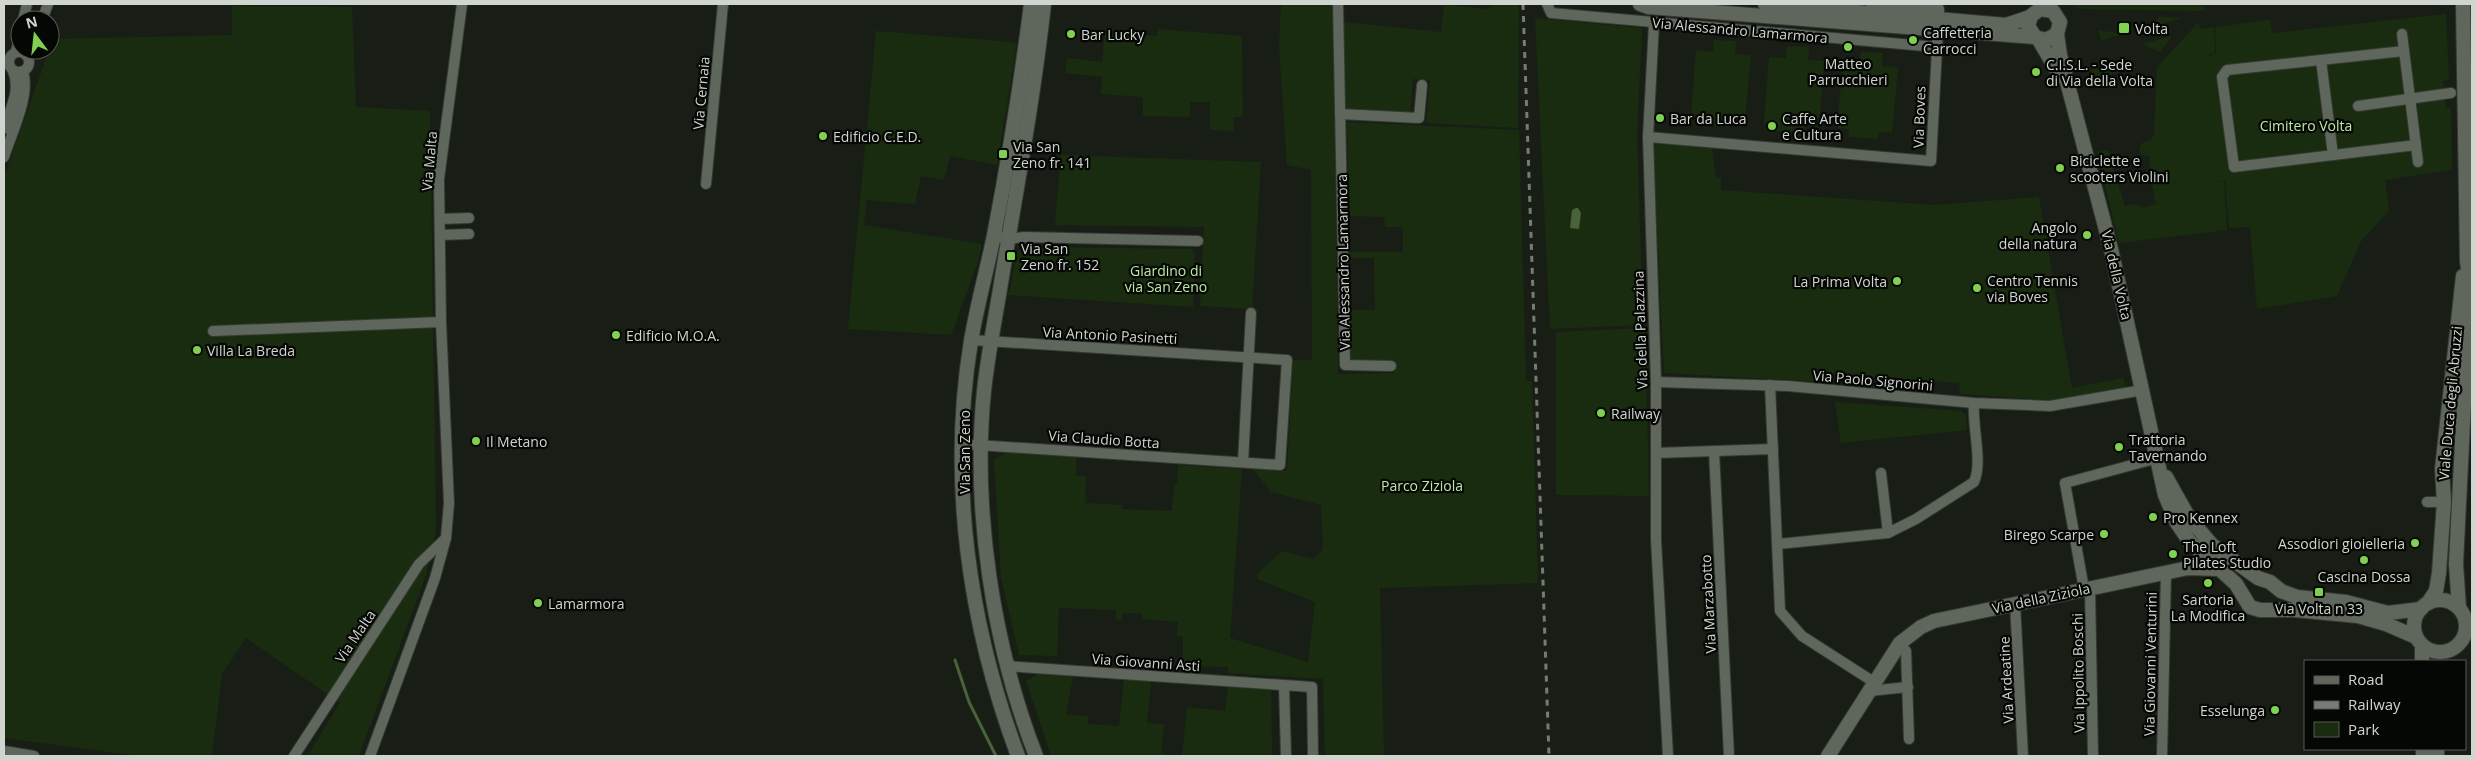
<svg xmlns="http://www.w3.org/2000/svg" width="2476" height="760" viewBox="0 0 2476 760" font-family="'Open Sans',sans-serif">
<rect width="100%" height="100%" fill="#181e15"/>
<g fill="#1a2c10">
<polygon points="1281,4 1333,5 1338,374 1394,373 1393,360 1353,361 1348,354 1347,310 1375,310 1374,258 1343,258 1343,252 1403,252 1403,227 1385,227 1384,217 1349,216 1347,122 1519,130 1526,381 1532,381 1538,583 1380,588 1384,756 1325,756 1323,679 1228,673 1228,667 1183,666 1183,637 1177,636 1178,622 1142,619 1141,613 1123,613 1122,620 1116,619 1116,610 1059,608 1057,656 1019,655 1001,578 994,460 1007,452 1076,456 1076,476 1086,476 1085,503 1122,505 1122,509 1172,511 1174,485 1177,484 1178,465 1242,469 1230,638 1308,662 1315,602 1257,579 1258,573 1282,551 1314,559 1323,549 1321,505 1271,492 1253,469 1287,471 1293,360 1312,360 1311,170 1287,165 1279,45"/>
<polygon points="1494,4 1519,5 1518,128 1426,123 1430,81 1413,79 1410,114 1344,110 1344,22 1441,32 1444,5 1489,9"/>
<polygon points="2073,4 2203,4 2204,11 2079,9"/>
<polygon points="232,6 352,7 356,107 430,111 436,531 426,575 359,756 307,756 340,703 246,638 222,674 212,756 140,756 4,738 4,177 53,39 232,35"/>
<polygon points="2446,14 2449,80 2443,81 2446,108 2451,108 2452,170 2385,180 2389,211 2361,241 2337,296 2257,309 2250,227 2229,228 2225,181 2215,182 2224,182 2227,230 2119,243 2097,152 2108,150 2125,206 2135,204 2142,208 2156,204 2151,179 2149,156 2142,155 2139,149 2142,143 2150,141 2154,135 2157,67 2198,23 2200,29 2214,27 2215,53 2205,56 2216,54 2215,27 2270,20 2272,33"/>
<polygon points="2159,17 2183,18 2154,26"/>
<polygon points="1535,18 1642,28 1637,134 1643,325 1550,329"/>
<polygon points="1158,29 1242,36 1243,117 1233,117 1234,131 1210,130 1210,102 1190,102 1190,117 1143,116 1143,97 1101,94 1102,77 1065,73 1067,58 1102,62 1105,32 1157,36"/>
<polygon points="2098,30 2124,34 2101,40"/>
<polygon points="876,31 1012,42 1017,44 997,165 950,156 944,180 921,176 915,204 867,200 864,225 982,244 978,262 951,335 848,329"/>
<polygon points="2172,36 2160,52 2142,44"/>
<polygon points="1714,40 1736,41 1735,54 1751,55 1745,121 1732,120 1731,127 1702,125 1703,117 1691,116 1696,50 1713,52"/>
<polygon points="1787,46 1809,47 1808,60 1824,61 1819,127 1805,126 1804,133 1775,131 1776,124 1764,123 1769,57 1786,58"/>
<polygon points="1861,52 1883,53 1882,66 1898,67 1892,133 1878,132 1878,139 1849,137 1849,129 1837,128 1843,62 1859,64"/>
<polygon points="2139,67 2097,78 2089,68"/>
<polygon points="1653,144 1712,147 1716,178 1721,178 1721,190 1934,205 2039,197 2072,388 2123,378 2126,387 2050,400 1960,394 1959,383 1825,373 1825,382 1664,373"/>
<polygon points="1061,155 1261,162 1252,309 1200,306 1204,227 1055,225"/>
<path d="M1023 247 1192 249 1195 254 1193 307 1007 295C1012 291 1014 263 1016 253Z"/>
<polygon points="1645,328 1649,496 1556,495 1556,332"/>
<polygon points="1835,402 1961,411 1966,416 1967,430 1841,443"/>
<polygon points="1038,674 1073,676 1066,715 1088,716 1088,724 1119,726 1124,679 1151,681 1147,723 1164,724 1161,754 1182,756 1187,707 1225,711 1228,687 1271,690 1272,756 1051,756 1026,681"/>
</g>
<polygon fill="#48633a" points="1576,208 1578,208 1581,213 1579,229 1570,228 1572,210"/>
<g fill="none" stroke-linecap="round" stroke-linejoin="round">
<polyline stroke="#48633a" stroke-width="3" points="955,660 969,702 996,756"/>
<defs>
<g id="street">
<polyline points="1338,4 1345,365 1391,366"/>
<polyline points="1547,4 1551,13 1936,47"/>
<polyline points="1871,4 1939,9 1939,19"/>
<polyline points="23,20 27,4"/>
<polyline points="42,20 48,4"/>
<polyline points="1654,23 1648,137 1656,382 1656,540 1668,756"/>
<polyline points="2402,34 2418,162"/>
<polyline points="2404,51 2227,70 2222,77 2234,167 2416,145"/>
<circle cx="19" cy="62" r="10"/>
<polyline points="16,52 20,35"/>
<polyline points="2321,60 2333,155"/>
<path d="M13 71C21 91 10 109 4 128L13 129"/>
<polyline points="2358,106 2451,93"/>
<polyline points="1340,114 1419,118 1422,85"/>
<polyline points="1648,137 1931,161 1938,30"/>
<path d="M4 157C11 135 31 94 23 72"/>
<polyline points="706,184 723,4"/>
<polyline points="440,219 469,218"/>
<polyline points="440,235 469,234"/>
<polyline points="994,236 1008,239 1024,237 1198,241"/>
<polyline points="213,331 441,322"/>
<polyline points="1656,382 1788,386 1974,403 2050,406 2143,390"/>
<polyline points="1770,385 1780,611 1802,636 1869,679"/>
<polyline points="962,444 1280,465 1287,360 971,340"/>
<polyline points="1714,451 1729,756"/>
<polyline points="1656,453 1773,449"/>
<polyline points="1243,462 1251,313"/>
<polyline points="1881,473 1888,533"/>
<polyline points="2427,502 2444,502"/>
<path d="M1778 544 1888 533 1916 519 1974 482C1983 462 1972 427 1974 403"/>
<polyline points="2090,588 2093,756"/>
<polyline points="2084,589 2065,483 2158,458"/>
<polyline points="2015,603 2023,756"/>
<polyline points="1900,643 1906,651 1909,739"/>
<polyline points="1006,666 1312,687 1313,756"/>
<polyline points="1284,686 1286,756"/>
<polyline points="1869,691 1908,687"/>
<polyline points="4,751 34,756"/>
<polyline points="294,756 419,564 446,538"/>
<polyline points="370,756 435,578 446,538 449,503 441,322 439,179 462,4"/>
<polyline points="2162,756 2166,573"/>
</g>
<g id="secondary">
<polyline points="1640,4 1648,7 2035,37"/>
<polyline points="1765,4 2006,25 2030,17"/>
<polyline points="2057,34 2046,40 2035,37 2028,26 2031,16 2040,9 2053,11 2060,22 2057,34 2060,55 2111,249 2165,495 2177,523 2190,542 2236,584 2250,607 2260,610 2295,610 2358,616 2386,624 2416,637"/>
<polyline points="2039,40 2060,76"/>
<polyline points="2166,477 2189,518 2212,545 2258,578 2270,582 2281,591 2297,597 2346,602 2388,613 2421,609"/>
<circle cx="2440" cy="626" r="26"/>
<polyline points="2428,603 2436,591 2439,573 2444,502 2442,469 2463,276"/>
<polyline points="2459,608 2456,564 2470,282 2467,261 2463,4"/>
<polyline points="2422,646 2422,661"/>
<polyline points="2423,749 2423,756"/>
<path d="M1018 756C969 625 948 480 971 341 977 305 987 270 994 235 1009 158 1021 82 1031 4"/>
<path d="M1036 756C993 645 972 510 984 391 988 353 996 315 1002 277 1017 186 1034 96 1044 4"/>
<polyline points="1828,756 1900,643 1921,627 1934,621 2188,568 2219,569"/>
<polyline points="2437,756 2437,749"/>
</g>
</defs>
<use href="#street" stroke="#353934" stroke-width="12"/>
<use href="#secondary" stroke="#353934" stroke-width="16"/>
<use href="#street" stroke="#5f665b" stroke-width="10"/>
<use href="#secondary" stroke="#5f665b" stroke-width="14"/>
<polyline stroke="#767b73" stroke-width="3" stroke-dasharray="6 6" stroke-linecap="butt" points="1523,4 1549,756"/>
</g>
<g fill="#80d051" stroke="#050704" stroke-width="2">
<rect x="2118" y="22" width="12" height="12" rx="2.5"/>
<circle cx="1071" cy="34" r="5"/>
<circle cx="1913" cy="40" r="5"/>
<circle cx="1848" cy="47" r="5"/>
<circle cx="2036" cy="72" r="5"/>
<circle cx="1660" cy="118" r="5"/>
<circle cx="1772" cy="126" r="5"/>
<circle cx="823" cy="136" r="5"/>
<rect x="998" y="149" width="10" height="10" rx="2.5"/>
<circle cx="2060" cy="168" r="5"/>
<circle cx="2087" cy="235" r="5"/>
<rect x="1006" y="251" width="10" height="10" rx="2.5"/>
<circle cx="1897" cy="281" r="5"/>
<circle cx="1977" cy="288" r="5"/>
<circle cx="616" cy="335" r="5"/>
<circle cx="197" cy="350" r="5"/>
<circle cx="1601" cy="413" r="5"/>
<circle cx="476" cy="441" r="5"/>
<circle cx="2119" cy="447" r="5"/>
<circle cx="2153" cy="517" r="5"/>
<circle cx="2104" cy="534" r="5"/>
<circle cx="2415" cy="543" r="5"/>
<circle cx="2173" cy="554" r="5"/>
<circle cx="2364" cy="560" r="5"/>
<circle cx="2208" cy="583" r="5"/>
<rect x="2314" y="587" width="10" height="10" rx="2.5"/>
<circle cx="538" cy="603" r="5"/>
<circle cx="2275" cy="710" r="5"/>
</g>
<g text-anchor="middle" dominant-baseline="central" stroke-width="4.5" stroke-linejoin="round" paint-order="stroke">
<g font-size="14" fill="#d1d5cf" stroke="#050704" text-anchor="start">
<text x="2135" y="28">Volta</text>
<text x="1923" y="32">Caffetteria<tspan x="1923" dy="16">Carrocci</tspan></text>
<text x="1081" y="34">Bar Lucky</text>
<text x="1848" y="63" text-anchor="middle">Matteo<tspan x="1848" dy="16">Parrucchieri</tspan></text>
<text x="2046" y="64">C.I.S.L. - Sede<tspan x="2046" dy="16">di Via della Volta</tspan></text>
<text x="1670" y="118">Bar da Luca</text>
<text x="1782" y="118">Caffe Arte<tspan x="1782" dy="16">e Cultura</tspan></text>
<text x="833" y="136">Edificio C.E.D.</text>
<text x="1013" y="146">Via San<tspan x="1013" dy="16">Zeno fr. 141</tspan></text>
<text x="2070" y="160">Biciclette e<tspan x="2070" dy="16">scooters Violini</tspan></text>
<text x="2077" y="227" text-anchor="end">Angolo<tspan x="2077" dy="16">della natura</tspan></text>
<text x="1021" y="248">Via San<tspan x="1021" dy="16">Zeno fr. 152</tspan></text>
<text x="1987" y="280">Centro Tennis<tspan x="1987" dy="16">via Boves</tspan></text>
<text x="1887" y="281" text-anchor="end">La Prima Volta</text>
<text x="626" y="335">Edificio M.O.A.</text>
<text x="207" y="350">Villa La Breda</text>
<text x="1611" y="413">Railway</text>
<text x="2129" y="439">Trattoria<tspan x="2129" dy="16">Tavernando</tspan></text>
<text x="486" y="441">Il Metano</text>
<text x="2163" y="517">Pro Kennex</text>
<text x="2094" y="534" text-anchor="end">Birego Scarpe</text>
<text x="2405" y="543" text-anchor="end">Assodiori gioielleria</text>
<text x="2183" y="546">The Loft<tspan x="2183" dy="16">Pilates Studio</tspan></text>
<text x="2364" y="576" text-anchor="middle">Cascina Dossa</text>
<text x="2208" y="599" text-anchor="middle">Sartoria<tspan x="2208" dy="16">La Modifica</tspan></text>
<text x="548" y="603">Lamarmora</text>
<text x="2319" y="608" text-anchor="middle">Via Volta n 33</text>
<text x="2265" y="710" text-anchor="end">Esselunga</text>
</g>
<g font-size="14" fill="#d1d5cf" stroke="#050704">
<text transform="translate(1740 30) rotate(5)">Via Alessandro Lamarmora</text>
<text transform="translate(701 93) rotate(-85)">Via Cernaia</text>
<text transform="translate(1919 117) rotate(-88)">Via Boves</text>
<text transform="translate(429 161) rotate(-85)">Via Malta</text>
<text transform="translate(1343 262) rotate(-91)">Via Alessandro Lamarmora</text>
<text transform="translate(2117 275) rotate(77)">Via della Volta</text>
<text transform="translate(1640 330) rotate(-92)">Via della Palazzina</text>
<text transform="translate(1110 335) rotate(3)">Via Antonio Pasinetti</text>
<text transform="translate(1873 380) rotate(5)">Via Paolo Signorini</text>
<text transform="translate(2450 403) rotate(-85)">Viale Duca degli Abruzzi</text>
<text transform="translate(1104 439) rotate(4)">Via Claudio Botta</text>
<text transform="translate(964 452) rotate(-90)">Via San Zeno</text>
<text transform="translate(2041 598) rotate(-12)">Via della Ziziola</text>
<text transform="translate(1708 604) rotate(-93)">Via Marzabotto</text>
<text transform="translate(355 636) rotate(-56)">Via Malta</text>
<text transform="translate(1146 662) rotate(4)">Via Giovanni Asti</text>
<text transform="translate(2150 664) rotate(-89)">Via Giovanni Venturini</text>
<text transform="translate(2078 673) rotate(-91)">Via Ippolito Boschi</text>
<text transform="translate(2006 680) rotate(-93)">Via Ardeatine</text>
</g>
<g font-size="14" fill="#bce9a6" stroke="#050704">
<text x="2306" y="125">Cimitero Volta</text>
<text x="1166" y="270">Giardino di<tspan x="1166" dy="16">via San Zeno</tspan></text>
<text x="1422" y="485">Parco Ziziola</text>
</g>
</g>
<rect width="2476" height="760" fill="none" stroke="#d1d5cf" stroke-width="10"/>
<rect x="2304" y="660" width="162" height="90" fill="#050704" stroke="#575955"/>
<rect x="2314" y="676" width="25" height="8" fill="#5f665b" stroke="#575955"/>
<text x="2348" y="685" font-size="15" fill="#d1d5cf">Road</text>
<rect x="2314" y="701" width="25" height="8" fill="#767b73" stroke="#575955"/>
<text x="2348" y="710" font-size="15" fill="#d1d5cf">Railway</text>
<rect x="2314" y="722" width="25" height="15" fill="#1a2c10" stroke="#575955"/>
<text x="2348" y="735" font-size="15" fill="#d1d5cf">Park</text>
<g transform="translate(35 35) rotate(345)"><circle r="24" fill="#050704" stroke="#575955"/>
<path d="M0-4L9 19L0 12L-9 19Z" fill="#80d051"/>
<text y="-8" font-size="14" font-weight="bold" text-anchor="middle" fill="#d1d5cf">N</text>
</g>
</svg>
